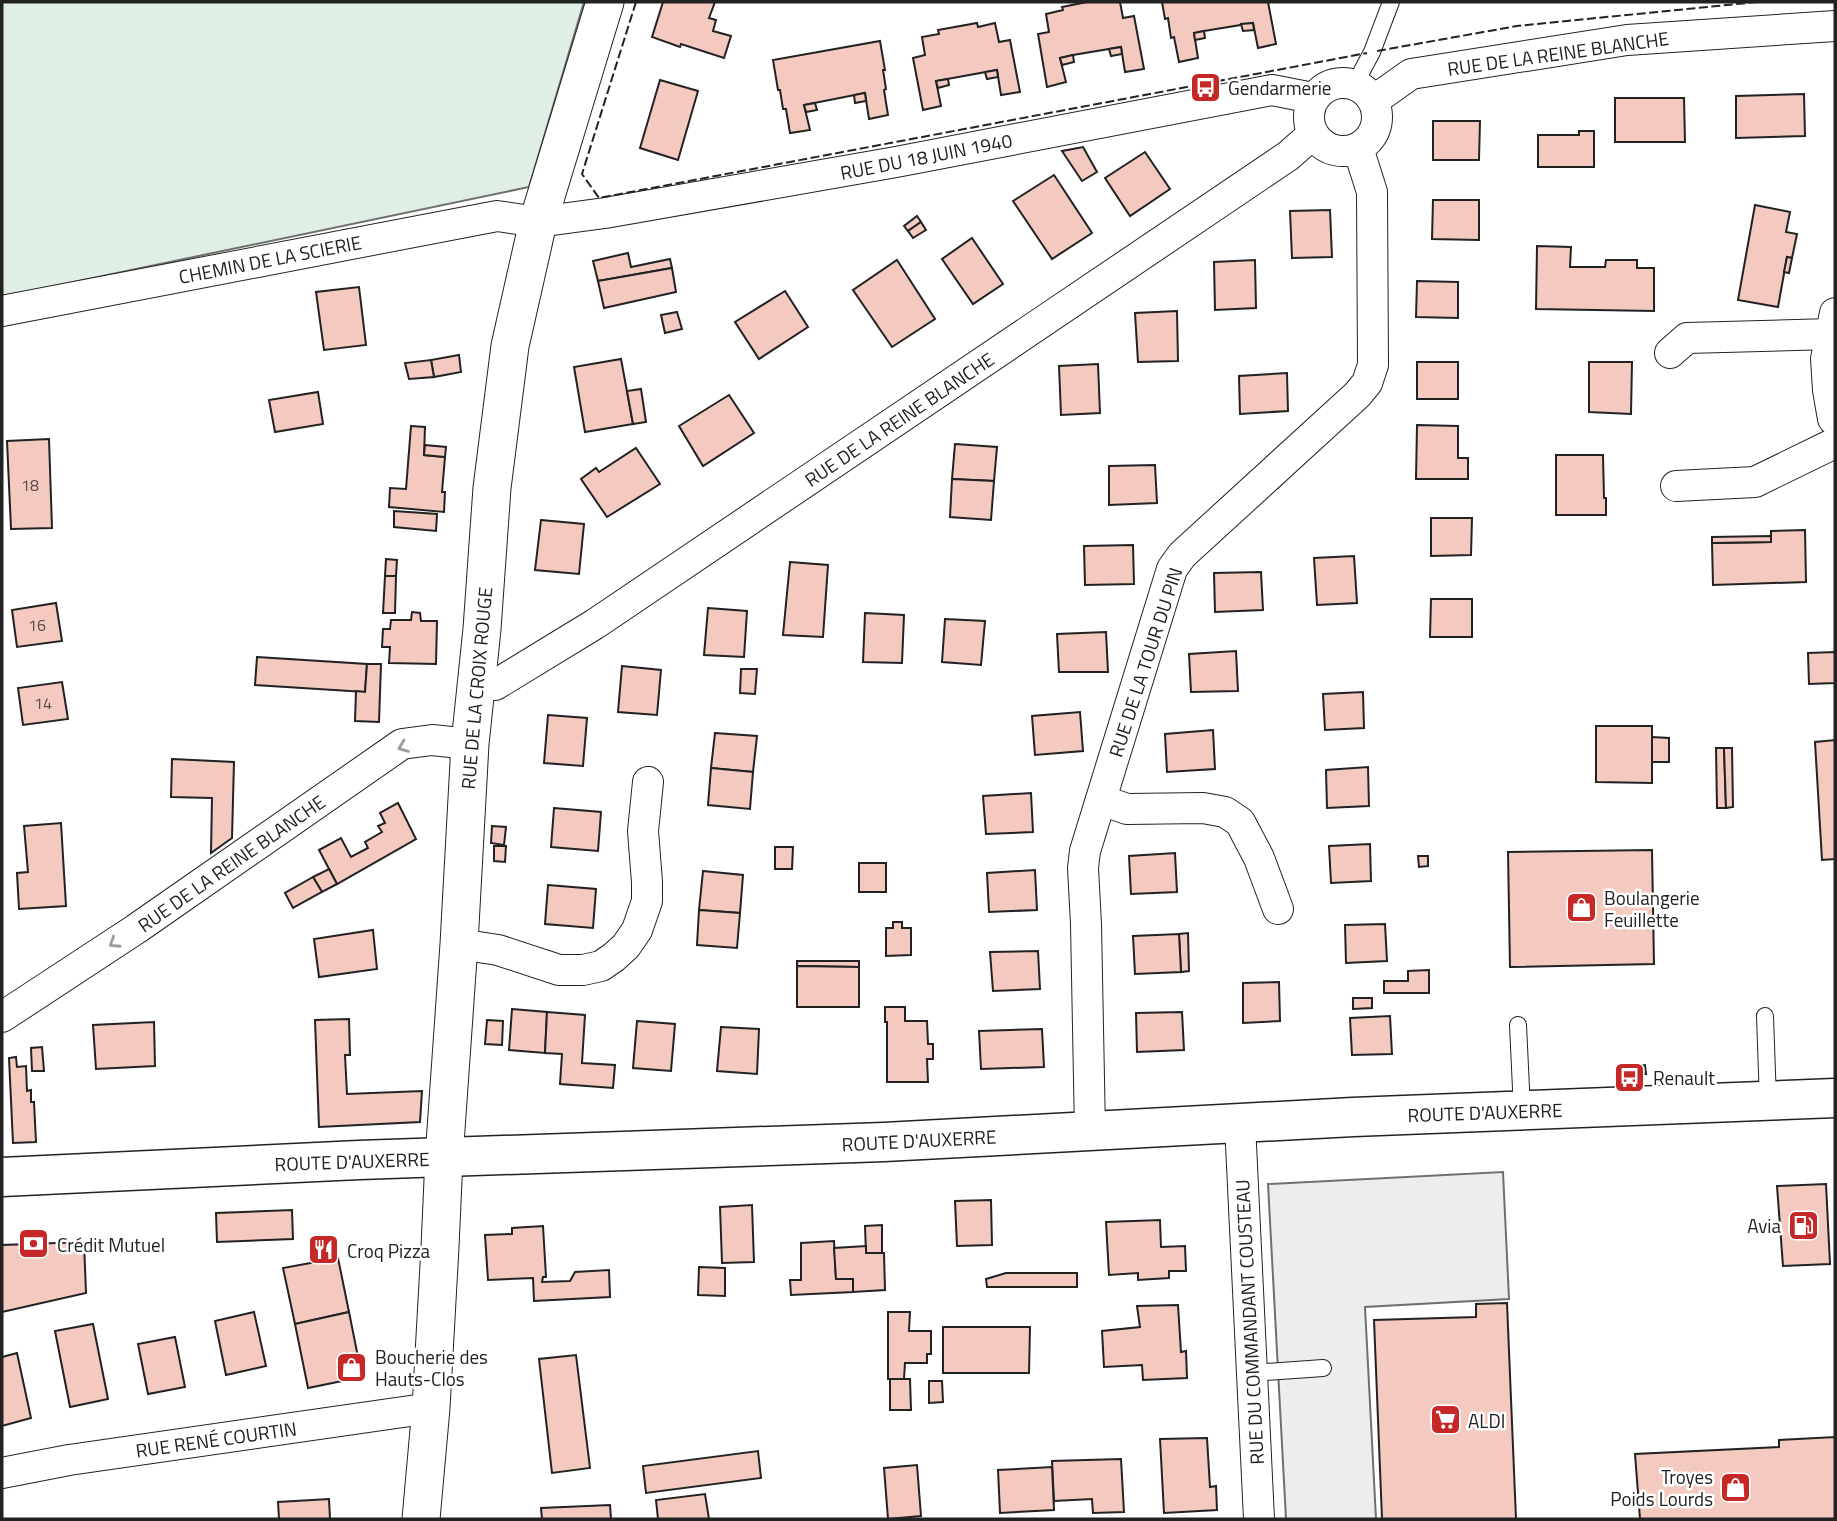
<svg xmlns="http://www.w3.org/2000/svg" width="1837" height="1521" viewBox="0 0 1837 1521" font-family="'Titillium Web',sans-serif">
<rect width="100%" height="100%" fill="#fff"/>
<polygon fill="#e0efe3" stroke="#6f6f6f" stroke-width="2" points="2,2 584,2 529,187 2,297"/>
<polygon fill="#ededed" stroke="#6f6f6f" stroke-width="2" points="1503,1172 1509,1299 1365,1307 1376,1519 1286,1519 1268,1184"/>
<g fill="#f3c9c0" stroke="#222" stroke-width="2">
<polygon points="663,2 715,2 709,18 716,20 713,31 731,36 724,58 681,44 680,47 652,37"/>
<polygon points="1087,2 1120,2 1123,18 1134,16 1144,69 1125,72 1121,47 1073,55 1060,58 1066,82 1047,87 1038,34 1049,32 1046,14 1063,10 1062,7"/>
<polygon points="1162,2 1268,2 1276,44 1258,48 1253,23 1204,31 1194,33 1198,58 1179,62 1174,37 1171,38 1168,18 1165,19"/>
<polygon points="977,23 978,27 995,23 999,42 1010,40 1020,92 1001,95 997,70 936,81 941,106 923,110 913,58 925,55 922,37 939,34 938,30"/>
<polygon points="1253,23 1254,30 1243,31 1241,24"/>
<polygon points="1204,31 1205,38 1195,40 1194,33"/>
<polygon points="880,41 885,70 883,70 886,89 884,90 888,115 869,119 865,93 804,105 810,130 790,133 786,109 783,109 780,90 778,90 773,60"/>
<polygon points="1121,47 1122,54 1111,56 1109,49"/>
<polygon points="1073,55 1074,62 1062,65 1060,58"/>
<polygon points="997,70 998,77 987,79 985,72"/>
<polygon points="948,79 949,85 938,88 936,81"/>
<polygon points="660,80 698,91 678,160 640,148"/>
<polygon points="865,93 866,101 855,103 854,95"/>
<polygon points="1804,94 1805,136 1736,138 1736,96"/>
<polygon points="1615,98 1684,98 1685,142 1615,142"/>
<polygon points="815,103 817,110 806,112 804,105"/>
<polygon points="1433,121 1480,121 1479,160 1433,160"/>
<polygon points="1579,131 1594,131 1594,167 1538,167 1538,135 1579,135"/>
<polygon points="1083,147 1097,172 1082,181 1062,151"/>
<polygon points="1145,152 1170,189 1130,216 1105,178"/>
<polygon points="1054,175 1092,233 1052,259 1013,201"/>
<polygon points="1433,200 1479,200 1479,240 1432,239"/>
<polygon points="1755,205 1790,212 1786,232 1797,234 1792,258 1787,257 1778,307 1738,300"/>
<polygon points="1330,210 1332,257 1292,258 1290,211"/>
<polygon points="917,216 921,222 908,231 904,226"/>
<polygon points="921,222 926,230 913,238 908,231"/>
<polygon points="972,238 1003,284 973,304 942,259"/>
<polygon points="1537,246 1571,247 1570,267 1605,267 1606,260 1637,260 1637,268 1654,268 1654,311 1536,309"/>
<polygon points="628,253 631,267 670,259 672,268 598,281 593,261"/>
<polygon points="1787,257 1792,258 1789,273 1784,272"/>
<polygon points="897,260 935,319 892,347 853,290"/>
<polygon points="1255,260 1256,308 1215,310 1214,262"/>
<polygon points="672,268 676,292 604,308 598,281"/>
<polygon points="1417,281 1458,282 1458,318 1416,317"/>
<polygon points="359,287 366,345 324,350 316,292"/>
<polygon points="785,291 808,327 759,359 735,322"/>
<polygon points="1177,311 1178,361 1138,362 1135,313"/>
<polygon points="677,312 682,329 665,333 661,315"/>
<polygon points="459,355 461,372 434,377 431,360"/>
<polygon points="621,359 633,424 585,432 574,367"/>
<polygon points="431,360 434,377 409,379 405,363"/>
<rect x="1417" y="362" width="41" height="37"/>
<polygon points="1589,362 1632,362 1631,414 1589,412"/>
<polygon points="1098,364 1100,413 1061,415 1059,366"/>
<polygon points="1287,373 1288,411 1240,414 1239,376"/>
<polygon points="641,389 646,422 633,424 627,391"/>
<polygon points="318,392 323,424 275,432 269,400"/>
<polygon points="729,395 754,433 703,466 679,426"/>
<polygon points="1417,425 1458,426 1458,458 1468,458 1468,479 1416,479"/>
<polygon points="411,426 425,427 424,455 445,457 442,492 445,492 444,512 389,507 390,488 406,489"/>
<polygon points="49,439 52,528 11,529 7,441"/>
<polygon points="955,444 997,447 994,481 952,479"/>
<polygon points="425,445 446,447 445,457 424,455"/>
<polygon points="636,448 660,484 607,517 581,479 596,468 599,472"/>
<polygon points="1556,455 1603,455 1604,498 1606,498 1606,515 1556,515"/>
<polygon points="1155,465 1157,503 1109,505 1109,466"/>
<polygon points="952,479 994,481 991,520 950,517"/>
<polygon points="394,511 437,514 436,531 394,527"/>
<polygon points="1431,518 1472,518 1471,555 1431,556"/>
<polygon points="541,520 584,524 579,574 535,570"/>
<polygon points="1805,530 1806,582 1713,585 1712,543 1771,542 1771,531"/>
<polygon points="1771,536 1771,542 1712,543 1712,537"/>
<polygon points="1133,545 1134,584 1085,585 1084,546"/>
<polygon points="1354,556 1357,603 1317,605 1314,558"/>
<polygon points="386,559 397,560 396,576 385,576"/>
<polygon points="790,562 828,565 823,637 783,635"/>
<polygon points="1261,572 1263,610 1215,612 1214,573"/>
<polygon points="385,576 396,576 395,613 383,613"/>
<polygon points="1431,599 1472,599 1472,637 1430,637"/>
<polygon points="56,603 62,641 17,647 12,610"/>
<polygon points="708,608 747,611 744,657 704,655"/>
<polygon points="412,612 420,613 421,621 437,621 436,664 389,663 390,647 382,647 383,629 390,629 391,620 411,620"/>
<polygon points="865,613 904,615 902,663 863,662"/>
<polygon points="945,619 985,621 981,665 942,662"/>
<polygon points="1106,632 1108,672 1059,672 1057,634"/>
<polygon points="1236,651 1238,691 1191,692 1189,654"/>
<polygon points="1835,652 1835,683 1809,684 1808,653"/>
<polygon points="257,657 367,664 365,692 255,685"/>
<polygon points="367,664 381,664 379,722 355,721 356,691 365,692"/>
<polygon points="622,666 661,670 657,715 618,712"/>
<polygon points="741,669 757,669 755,694 740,693"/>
<polygon points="62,682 68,719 23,725 18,688"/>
<polygon points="1363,692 1364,728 1325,730 1323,694"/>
<polygon points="1080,712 1083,751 1035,755 1032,716"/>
<polygon points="548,715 587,718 583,766 544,763"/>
<polygon points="1596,726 1652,726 1652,783 1596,782"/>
<polygon points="1213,730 1215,769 1167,772 1165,734"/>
<polygon points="715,733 757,736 753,772 711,768"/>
<polygon points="1652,737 1669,738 1669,762 1652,762"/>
<polygon points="1835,740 1835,859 1822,860 1815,742"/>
<polygon points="1716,748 1724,748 1726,808 1717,808"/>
<polygon points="1724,748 1732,748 1733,807 1726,808"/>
<polygon points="172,759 234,762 232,838 211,853 212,798 171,797"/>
<polygon points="1368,767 1369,806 1327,808 1326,770"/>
<polygon points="711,768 753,772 750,809 708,805"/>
<polygon points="1031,793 1033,832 986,834 983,796"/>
<polygon points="398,803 416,839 337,884 319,850 341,838 351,857 368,848 365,842 382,832 378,826 385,823 380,813"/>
<polygon points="554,808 601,812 598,851 551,847"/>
<polygon points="61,823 66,906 19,909 17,873 28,872 24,826"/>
<polygon points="492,826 506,827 504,845 491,843"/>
<polygon points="1370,844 1371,881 1331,883 1329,846"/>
<polygon points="494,846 506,846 505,862 494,861"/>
<polygon points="775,847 793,847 792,869 775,869"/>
<polygon points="1652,850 1654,964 1510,967 1508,852"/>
<polygon points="1175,853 1177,892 1131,894 1129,856"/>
<polygon points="1418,856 1428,856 1428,866 1419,867"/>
<rect x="859" y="863" width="27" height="29"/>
<polygon points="329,869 337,884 322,892 313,877"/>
<polygon points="1035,870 1037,910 989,912 987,873"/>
<polygon points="703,871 743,875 740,913 699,910"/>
<polygon points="313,877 322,892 293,908 285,893"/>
<polygon points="548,885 596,889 593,928 545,924"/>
<polygon points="699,910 740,913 737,948 697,945"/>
<polygon points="893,922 902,922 902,928 911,928 911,955 886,956 886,928 893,928"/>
<polygon points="1385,924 1387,961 1346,963 1345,925"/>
<polygon points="373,930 377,969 319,977 314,939"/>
<polygon points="1188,933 1189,971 1181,972 1179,934"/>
<polygon points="1179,934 1181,972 1135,974 1133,936"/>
<polygon points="1038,951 1040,989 993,991 990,952"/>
<polygon points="797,961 859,961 859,967 797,966"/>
<polygon points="797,966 859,967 859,1007 797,1007"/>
<polygon points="1429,970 1429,993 1384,993 1384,981 1408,981 1408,971"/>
<polygon points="1279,982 1280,1021 1243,1023 1243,983"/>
<polygon points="1353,998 1372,998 1372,1008 1353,1009"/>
<polygon points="885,1007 905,1007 905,1021 927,1021 928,1044 933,1044 933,1059 927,1059 928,1082 887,1082 887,1022 885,1022"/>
<polygon points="512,1009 547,1012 545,1053 509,1050"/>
<polygon points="547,1012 585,1015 582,1063 615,1065 613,1088 560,1084 562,1054 545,1053"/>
<polygon points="1182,1012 1184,1050 1137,1052 1136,1013"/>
<polygon points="1390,1016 1392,1054 1352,1055 1350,1018"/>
<polygon points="349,1019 350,1055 345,1055 347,1094 422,1091 420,1122 319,1127 315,1020"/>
<polygon points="487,1020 503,1021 502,1045 485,1044"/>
<polygon points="637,1021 675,1024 671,1071 633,1068"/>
<polygon points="154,1022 155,1066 96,1069 93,1025"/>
<polygon points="721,1027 759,1029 757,1074 717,1071"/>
<polygon points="1042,1029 1044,1067 981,1069 979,1031"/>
<polygon points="42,1047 44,1071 32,1071 31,1048"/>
<polygon points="16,1057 17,1067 26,1066 27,1091 31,1090 31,1102 34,1102 36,1142 13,1143 9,1058"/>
<polygon points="1645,1065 1646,1074 1630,1074 1629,1067"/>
<polygon points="1826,1184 1830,1264 1783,1266 1777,1186"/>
<polygon points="991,1200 992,1245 957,1246 955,1201"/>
<polygon points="752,1205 754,1262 722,1263 720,1207"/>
<polygon points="292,1210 293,1239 217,1242 216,1213"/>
<polygon points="1160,1220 1161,1247 1185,1246 1186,1271 1169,1271 1169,1278 1138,1280 1138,1273 1109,1275 1106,1222"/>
<polygon points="882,1225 882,1253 866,1253 865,1226"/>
<polygon points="543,1226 546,1277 543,1277 542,1282 570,1281 575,1272 609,1270 610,1297 534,1301 533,1278 488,1280 485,1235 512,1234 512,1228"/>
<polygon points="834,1241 836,1279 853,1279 853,1292 791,1295 790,1280 801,1280 801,1243"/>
<polygon points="84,1242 86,1293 2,1312 2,1245"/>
<polygon points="866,1246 866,1253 884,1253 885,1290 853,1292 853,1279 836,1279 834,1248"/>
<polygon points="338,1258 349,1312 295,1324 283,1268"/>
<polygon points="699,1267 725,1268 725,1296 698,1295"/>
<polygon points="1006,1273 1077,1273 1077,1287 987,1287 986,1279"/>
<polygon points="1507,1303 1516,1519 1382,1519 1374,1320 1476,1317 1476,1304"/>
<polygon points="1178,1305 1181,1352 1186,1351 1187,1378 1143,1380 1142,1365 1104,1367 1102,1331 1140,1327 1137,1306"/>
<polygon points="254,1312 266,1366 226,1375 215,1321"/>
<polygon points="349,1312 362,1377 308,1388 295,1324"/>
<polygon points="888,1312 910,1312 909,1331 931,1331 931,1354 927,1354 927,1363 905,1363 904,1379 888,1379"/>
<polygon points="93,1324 108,1399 70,1407 55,1331"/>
<polygon points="943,1327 1030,1327 1029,1373 943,1373"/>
<polygon points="175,1337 185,1387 148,1394 138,1344"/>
<polygon points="17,1353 31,1418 2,1426 2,1357"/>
<polygon points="576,1355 590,1468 552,1473 539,1359"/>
<polygon points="890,1379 910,1379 911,1410 890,1410"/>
<polygon points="929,1381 942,1381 943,1402 929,1403"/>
<polygon points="1835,1437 1835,1519 1640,1519 1635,1454 1779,1447 1779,1440"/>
<polygon points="1207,1438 1210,1487 1216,1486 1217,1510 1164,1513 1160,1439"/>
<polygon points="758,1451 761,1478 646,1493 643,1466"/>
<polygon points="1121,1459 1124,1512 1093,1513 1092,1499 1054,1501 1052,1461"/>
<polygon points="917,1465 921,1516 888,1519 884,1468"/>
<polygon points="1052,1467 1054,1510 1000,1513 998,1470"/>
<polygon points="705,1494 709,1519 658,1519 656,1500"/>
<polygon points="329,1499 330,1519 279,1519 278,1502"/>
<polygon points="610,1505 611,1519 542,1519 541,1508"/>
</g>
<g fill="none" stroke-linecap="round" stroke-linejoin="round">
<defs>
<g id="service">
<polyline points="1355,84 1372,52 1391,2"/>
<polyline points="1765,1016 1768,1101"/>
<polyline points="1518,1025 1522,1110"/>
<polyline points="1251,1373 1323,1368"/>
</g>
<g id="minor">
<circle cx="1343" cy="117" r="34"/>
<polyline points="1373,101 1411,74 1627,40 1835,26"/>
<polyline points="2,311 497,216 538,222 605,213 896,162 1272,90 1313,98"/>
<polyline points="1835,313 1826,359 1828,390 1833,419 1835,421"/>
<polyline points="1670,353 1687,338 1831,334"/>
<polyline points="1676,486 1755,482 1835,443"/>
<polyline points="476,685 495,685 595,624 1288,156 1313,134"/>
<polyline points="1101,800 1127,809 1203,808 1225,812 1240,822 1259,858 1278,909"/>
<polyline points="459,944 498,950 559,970 583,970 601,966 614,957 626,946 637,930 647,901 647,882 643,831 648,782"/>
<polyline points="2,1017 136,929 402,744 432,740 470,744"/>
<polyline points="1240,1124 1259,1519"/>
<polyline points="1090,1131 1086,924 1083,868 1085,851 1172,569 1182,555 1357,395 1367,383 1373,365 1372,192 1358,148"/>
<polyline points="2,1473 69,1460 431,1408"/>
</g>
<polyline id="tertiary" points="421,1519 431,1408 440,1247 444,1158 459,944 470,744 482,629 492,488 510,346 538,222 605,2"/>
<polyline id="primary" points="2,1177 359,1160 884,1142 1353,1117 1835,1098"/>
</defs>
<use href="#service" stroke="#222" stroke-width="18"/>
<use href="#minor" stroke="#222" stroke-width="32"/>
<use href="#tertiary" stroke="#222" stroke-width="39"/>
<use href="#primary" stroke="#222" stroke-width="41"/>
<use href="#service" stroke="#fff" stroke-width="16"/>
<use href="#minor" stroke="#fff" stroke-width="30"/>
<use href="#tertiary" stroke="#fff" stroke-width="37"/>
<use href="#primary" stroke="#fff" stroke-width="38"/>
<g stroke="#222" stroke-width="2" stroke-dasharray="9 3.5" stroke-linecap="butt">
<polyline points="636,2 582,174 599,198 1367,53"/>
<polyline points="1377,51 1517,26 1757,2"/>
</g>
</g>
<defs><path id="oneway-chevron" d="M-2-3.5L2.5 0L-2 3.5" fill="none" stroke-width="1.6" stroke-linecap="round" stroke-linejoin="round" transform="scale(1.75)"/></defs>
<g stroke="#9c9c9c">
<use href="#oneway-chevron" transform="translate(403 747) rotate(159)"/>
<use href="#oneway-chevron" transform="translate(114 943) rotate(147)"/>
</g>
<defs>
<symbol id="bus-square" viewBox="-11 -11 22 22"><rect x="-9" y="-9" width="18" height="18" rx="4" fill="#c62828" stroke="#fff"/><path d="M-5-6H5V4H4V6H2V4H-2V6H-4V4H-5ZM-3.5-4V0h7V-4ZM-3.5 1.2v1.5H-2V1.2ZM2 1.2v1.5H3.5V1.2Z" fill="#fff"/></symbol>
<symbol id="shop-square" viewBox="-11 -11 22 22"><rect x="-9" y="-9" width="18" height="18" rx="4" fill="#c62828" stroke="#fff"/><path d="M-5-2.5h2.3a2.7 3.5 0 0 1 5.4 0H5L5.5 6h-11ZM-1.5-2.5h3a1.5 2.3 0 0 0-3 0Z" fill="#fff"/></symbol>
<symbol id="fuel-square" viewBox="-11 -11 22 22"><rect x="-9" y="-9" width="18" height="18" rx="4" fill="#c62828" stroke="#fff"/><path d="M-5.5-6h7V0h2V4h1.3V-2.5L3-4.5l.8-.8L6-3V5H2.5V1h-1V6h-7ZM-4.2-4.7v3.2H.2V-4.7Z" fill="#fff"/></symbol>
<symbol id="bank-square" viewBox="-11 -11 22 22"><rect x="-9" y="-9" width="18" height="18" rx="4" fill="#c62828" stroke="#fff"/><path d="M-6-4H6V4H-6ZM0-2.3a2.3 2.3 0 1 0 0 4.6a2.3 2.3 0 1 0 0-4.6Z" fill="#fff"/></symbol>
<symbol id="restaurant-square" viewBox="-11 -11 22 22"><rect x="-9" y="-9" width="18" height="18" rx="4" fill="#c62828" stroke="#fff"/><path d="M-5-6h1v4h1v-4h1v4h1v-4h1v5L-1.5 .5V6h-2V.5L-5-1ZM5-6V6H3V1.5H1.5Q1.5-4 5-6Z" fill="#fff"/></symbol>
<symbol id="supermarket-square" viewBox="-11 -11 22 22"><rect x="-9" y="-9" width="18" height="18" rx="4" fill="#c62828" stroke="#fff"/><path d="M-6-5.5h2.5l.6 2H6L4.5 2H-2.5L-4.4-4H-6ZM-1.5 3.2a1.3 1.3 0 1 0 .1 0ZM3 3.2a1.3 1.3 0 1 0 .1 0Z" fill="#fff"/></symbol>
</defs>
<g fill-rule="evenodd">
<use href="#bus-square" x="1188" y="70" width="35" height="35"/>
<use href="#shop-square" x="1564" y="890" width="35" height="35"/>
<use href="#bus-square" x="1612" y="1060" width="35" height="35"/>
<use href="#fuel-square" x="1786" y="1208" width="35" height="35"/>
<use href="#bank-square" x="16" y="1226" width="35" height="35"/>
<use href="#restaurant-square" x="306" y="1232" width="35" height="35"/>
<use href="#shop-square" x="334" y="1350" width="35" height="35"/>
<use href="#supermarket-square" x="1428" y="1402" width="35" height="35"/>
<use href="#shop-square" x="1718" y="1470" width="35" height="35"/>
</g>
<g text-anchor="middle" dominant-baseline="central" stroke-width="5" stroke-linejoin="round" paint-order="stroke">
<g font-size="16" fill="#564c4a">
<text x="30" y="485">18</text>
<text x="37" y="625">16</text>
<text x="43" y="703">14</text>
</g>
<g font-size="19" fill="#222" stroke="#fff">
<text transform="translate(1558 53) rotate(-8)">RUE DE LA REINE BLANCHE</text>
<text transform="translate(926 156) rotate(-11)">RUE DU 18 JUIN 1940</text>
<text transform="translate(270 259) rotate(-11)">CHEMIN DE LA SCIERIE</text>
<text transform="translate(899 419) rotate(-34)">RUE DE LA REINE BLANCHE</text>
<text transform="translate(1145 662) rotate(-72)">RUE DE LA TOUR DU PIN</text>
<text transform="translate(476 688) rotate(-85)">RUE DE LA CROIX ROUGE</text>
<text transform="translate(231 863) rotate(-35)">RUE DE LA REINE BLANCHE</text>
<text transform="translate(1485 1112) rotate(-2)">ROUTE D'AUXERRE</text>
<text transform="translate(919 1140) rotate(-3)">ROUTE D'AUXERRE</text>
<text transform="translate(352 1161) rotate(-2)">ROUTE D'AUXERRE</text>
<text transform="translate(1249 1322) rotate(-93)">RUE DU COMMANDANT COUSTEAU</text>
<text transform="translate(216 1439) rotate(-8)">RUE RENÉ COURTIN</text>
</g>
<g font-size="19" fill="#222" stroke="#fff" text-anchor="start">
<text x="1228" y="87">Gendarmerie</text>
<text x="1604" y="897">Boulangerie<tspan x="1604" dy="22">Feuillette</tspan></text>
<text x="1653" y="1077">Renault</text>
<text x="1781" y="1225" text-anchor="end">Avia</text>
<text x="57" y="1244">Crédit Mutuel</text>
<text x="347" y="1250">Croq Pizza</text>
<text x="375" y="1356">Boucherie des<tspan x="375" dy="22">Hauts-Clos</tspan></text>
<text x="1468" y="1420">ALDI</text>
<text x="1713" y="1476" text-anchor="end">Troyes<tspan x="1713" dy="22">Poids Lourds</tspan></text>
</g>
</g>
<rect width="1837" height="1521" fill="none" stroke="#222222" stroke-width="7"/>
</svg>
